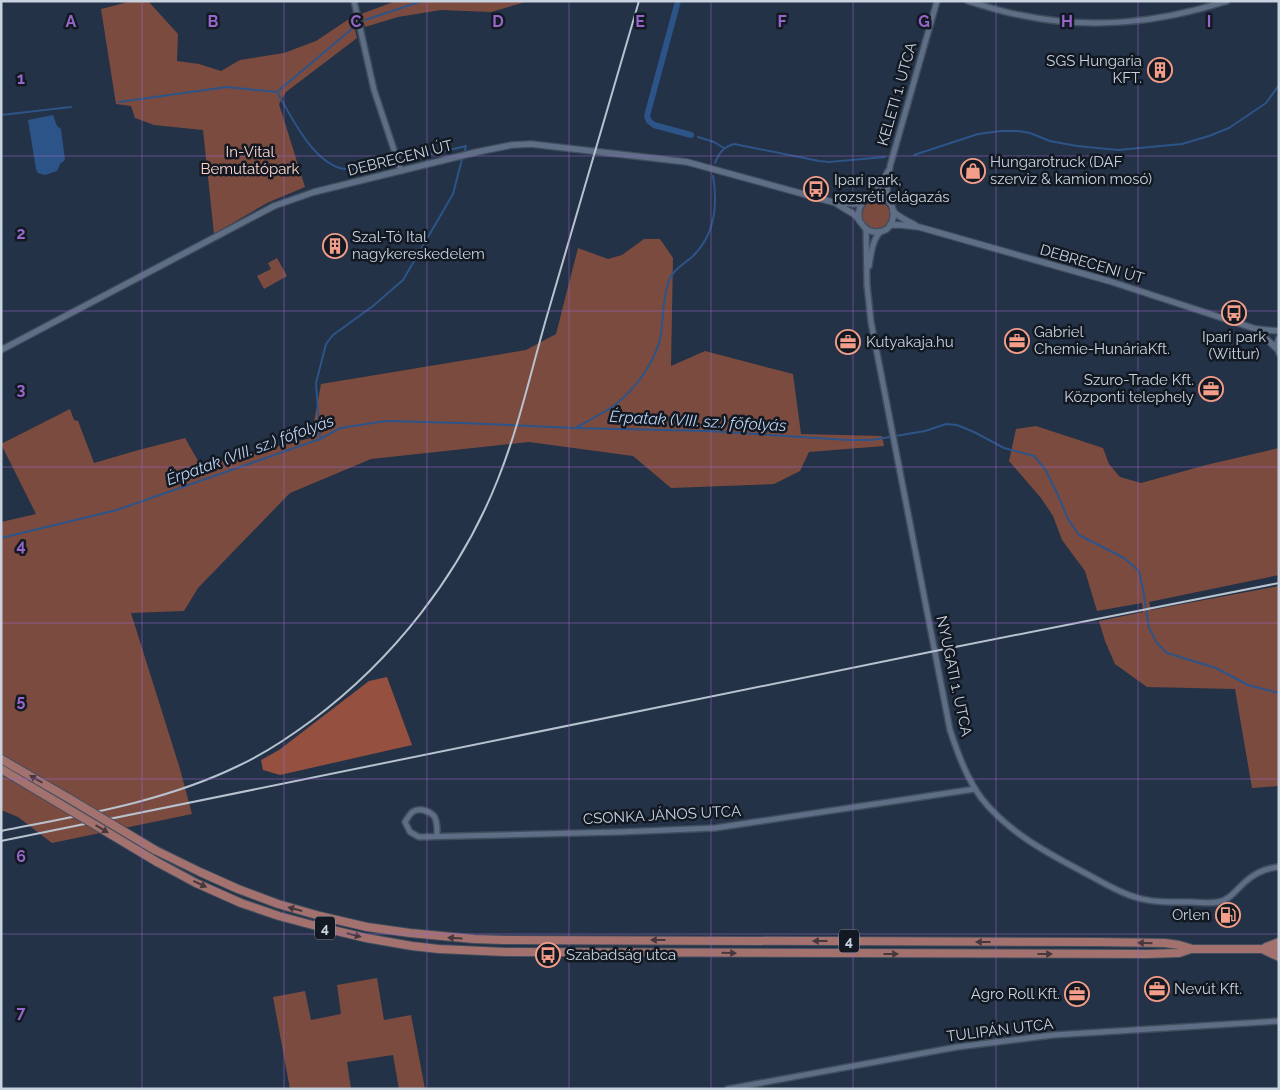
<svg xmlns="http://www.w3.org/2000/svg" width="1280" height="1090" viewBox="0 0 1280 1090" font-family="Raleway,sans-serif">
<rect width="100%" height="100%" fill="#233246"/>
<g fill="#7c4b3f">
<polygon points="132,1 148,1 178,34 177,61 199,64 221,71 240,60 284,53 316,41 352,17 357,38 286,92 279,104 305,187 267,203 214,234 203,130 154,125 135,118 131,106 116,104 101,9"/>
<polygon points="396,1 529,1 491,12 441,10 398,17 365,27 361,14"/>
<circle cx="876" cy="215" r="14"/>
<polygon points="644,239 660,239 673,258 671,366 705,351 793,374 801,434 882,436 884,446 809,452 800,471 774,484 671,488 633,456 529,442 371,459 290,493 198,588 184,611 131,613 180,769 192,814 52,843 18,817 1,810 1,522 36,514 1,444 70,409 74,420 78,421 94,463 135,451 185,438 201,466 311,438 321,384 526,350 556,334 578,248 608,259 622,255"/>
<polygon points="277,258 287,276 264,289 257,276 271,269 268,263"/>
<polygon points="1036,426 1103,448 1109,464 1120,477 1141,483 1206,465 1279,448 1279,575 1149,602 1151,610 1279,586 1279,786 1252,788 1235,689 1147,687 1115,664 1105,641 1099,621 1143,612 1142,603 1097,611 1085,571 1062,540 1053,516 1041,498 1009,461 1016,429"/>
<polygon points="377,978 384,1020 411,1015 425,1089 399,1089 393,1055 347,1062 351,1089 290,1089 273,997 305,991 311,1020 341,1014 337,985"/>
</g>
<polygon fill="#955040" points="387,677 412,745 280,775 263,770 261,760 279,750 369,681"/>
<polygon fill="#2d5488" points="53,115 57,126 61,129 65,160 60,164 57,171 45,175 38,173 36,169 28,120"/>
<g fill="none" stroke-linecap="round" stroke-linejoin="round">
<g stroke="#2d5488" stroke-width="2">
<polyline points="365,20 422,1"/>
<polyline points="277,92 354,27"/>
<path d="M119 102 227 87 277 92C291 116 311 159 340 168 343 169 348 169 351 169 367 169 377 167 393 163"/>
<polyline points="1,115 71,107"/>
<polyline points="698,137 714,142 724,148"/>
<polyline points="914,155 978,134 1001,131 1018,131 1030,133 1050,141 1077,146 1118,150 1182,144 1209,136 1229,128 1266,103 1279,85"/>
<polyline points="401,161 466,146 465,150"/>
<path d="M715 163C719 153 723 147 734 144L819 161 829 162 885 157"/>
<path d="M577 427C590 420 604 413 616 404 636 388 656 361 661 335 663 319 663 292 670 278 674 269 685 263 692 257 715 235 718 205 713 176"/>
<polyline points="320,439 316,383 326,344 333,335 373,306 403,280 453,194 462,159"/>
<polyline points="1,538 117,510 320,439 340,428 386,421 462,423 575,428 708,431 848,440 872,440 925,431 946,424 957,425 974,432 1004,448 1034,456 1045,469 1057,493 1068,519 1079,535 1124,558 1139,571 1143,589 1149,628 1157,643 1167,653 1216,668 1248,685 1279,693"/>
</g>
<polyline stroke="#2d5488" stroke-width="6" points="678,1 647,116 649,121 654,125 691,135"/>
<defs>
<g id="minor">
<polyline points="354,1 374,90 401,171"/>
<path d="M968 1C985 6 1002 12 1020 15 1091 30 1158 23 1227 1"/>
<polyline points="873,197 879,188 888,171"/>
<polyline points="888,201 887,191 890,166 937,1"/>
<path d="M866 229 867 285 871 322 950 730C958 754 967 779 982 799 1009 833 1049 854 1087 874 1102 882 1118 892 1135 897 1153 903 1172 902 1191 902 1200 902 1209 904 1218 902 1230 900 1236 890 1245 882 1255 873 1265 868 1279 867"/>
<path d="M869 266C871 254 872 241 880 232"/>
<path d="M437 836C437 830 438 822 434 816 431 813 427 811 423 810 413 808 410 814 405 822L410 832 419 837 620 832 715 828 975 789"/>
<polyline points="728,1089 957,1047 1053,1035 1279,1021"/>
</g>
<g id="tertiary">
<path d="M837 204C843 208 849 211 855 215 858 218 859 221 862 224 867 233 879 234 887 229 893 224 894 218 893 211"/>
<path d="M859 219C858 212 859 205 865 200 873 194 885 196 891 204 893 208 892 209 894 212 900 218 908 221 915 225"/>
<polyline points="890,225 901,225 919,227 1109,281 1256,329 1279,331"/>
<polyline points="1256,329 1277,349"/>
<polyline points="1279,338 1277,344 1279,353"/>
<polyline points="1,350 274,206 314,192 477,152 512,145 531,144 687,162 836,203 862,204"/>
</g>
<g id="primary">
<polyline points="1,759 70,799"/>
<polyline points="1,769 60,804"/>
<polyline points="155,850 200,872 238,889 278,904 320,916 367,927 410,933 474,939 504,940 1098,942 1165,943 1179,945 1193,949 1279,949"/>
<polyline points="157,862 196,883 241,903 279,916 320,927 366,938 412,946 439,949 505,952 1147,954 1179,953 1191,949"/>
<polyline points="1266,947 1279,942"/>
<polyline points="1264,950 1279,957"/>
</g>
</defs>
<use href="#minor" stroke="#404d5e" stroke-width="8"/>
<use href="#tertiary" stroke="#404d5e" stroke-width="8"/>
<use href="#primary" stroke="#404d5e" stroke-width="10"/>
<use href="#minor" stroke="#5d6e85" stroke-width="5"/>
<use href="#tertiary" stroke="#5d6e85" stroke-width="5.5"/>
<use href="#primary" stroke="#a4726e" stroke-width="8"/>
<g stroke="#b8c2cf" stroke-width="2">
<path d="M1 831C81 815 164 802 238 766 264 754 288 738 311 721 393 660 460 575 498 479 520 424 532 366 549 309 579 207 609 104 639 1"/>
<polyline points="1,841 935,651 1279,583"/>
</g>
<defs>
<g id="primary-bridge">
<polyline points="70,799 155,850"/>
<polyline points="60,804 157,862"/>
</g>
</defs>
<use href="#primary-bridge" stroke="#404d5e" stroke-width="10" stroke-linecap="butt"/>
<use href="#primary-bridge" stroke="#a4726e" stroke-width="8"/>
</g>
<defs><path id="oneway-solid" d="M-6-.8H1V-3.2L6.5 0L1 3.2V.8H-6Z" transform="scale(1.25)"/></defs>
<g fill="#46383d">
<use href="#oneway-solid" transform="translate(36 779) rotate(-150)"/>
<use href="#oneway-solid" transform="translate(102 829) rotate(31)"/>
<use href="#oneway-solid" transform="translate(200 884) rotate(25)"/>
<use href="#oneway-solid" transform="translate(295 909) rotate(-165)"/>
<use href="#oneway-solid" transform="translate(354 935) rotate(14)"/>
<use href="#oneway-solid" transform="translate(455 938) rotate(-176)"/>
<use href="#oneway-solid" transform="translate(658 940) rotate(180)"/>
<use href="#oneway-solid" transform="translate(820 941) rotate(-180)"/>
<use href="#oneway-solid" transform="translate(983 942) rotate(-180)"/>
<use href="#oneway-solid" transform="translate(1145 943) rotate(-179)"/>
<use href="#oneway-solid" transform="translate(729 953) rotate(1)"/>
<use href="#oneway-solid" transform="translate(891 954)"/>
<use href="#oneway-solid" transform="translate(1045 954)"/>
</g>
<path fill="none" stroke="#9666ca" stroke-width="1" stroke-opacity="0.55" d="M142 1V1089M284 1V1089M427 1V1089M569 1V1089M711 1V1089M853 1V1089M996 1V1089M1138 1V1089M1 156H1279M1 311H1279M1 467H1279M1 623H1279M1 779H1279M1 934H1279"/>
<defs>
<symbol id="building-ring" viewBox="-11 -11 22 22"><circle r="9.5" fill="#131923" stroke="#f49e89" stroke-width="1.5"/><path d="M-4-6H4V6H1V3H-1V6H-4ZM-2.5-4.3h1.7v1.8h-1.7ZM.8-4.3h1.7v1.8H.8ZM-2.5-1h1.7V.8h-1.7ZM.8-1h1.7V.8H.8Z" fill="#f49e89"/></symbol>
<symbol id="shop-ring" viewBox="-11 -11 22 22"><circle r="9.5" fill="#131923" stroke="#f49e89" stroke-width="1.5"/><path d="M-5-2.5h2.3a2.7 3.5 0 0 1 5.4 0H5L5.5 6h-11ZM-1.5-2.5h3a1.5 2.3 0 0 0-3 0Z" fill="#f49e89"/></symbol>
<symbol id="bus-ring" viewBox="-11 -11 22 22"><circle r="9.5" fill="#131923" stroke="#f49e89" stroke-width="1.5"/><path d="M-5-6H5V4H4V6H2V4H-2V6H-4V4H-5ZM-3.5-4V0h7V-4ZM-3.5 1.2v1.5H-2V1.2ZM2 1.2v1.5H3.5V1.2Z" fill="#f49e89"/></symbol>
<symbol id="office-ring" viewBox="-11 -11 22 22"><circle r="9.5" fill="#131923" stroke="#f49e89" stroke-width="1.5"/><path d="M-6-3h4V-5.5h4V-3h4V5H-6ZM-1-4.5V-3h2v-1.5ZM-6 0V1H6V0Z" fill="#f49e89"/></symbol>
<symbol id="fuel-ring" viewBox="-11 -11 22 22"><circle r="9.5" fill="#131923" stroke="#f49e89" stroke-width="1.5"/><path d="M-5.5-6h7V0h2V4h1.3V-2.5L3-4.5l.8-.8L6-3V5H2.5V1h-1V6h-7ZM-4.2-4.7v3.2H.2V-4.7Z" fill="#f49e89"/></symbol>
</defs>
<g fill-rule="evenodd">
<use href="#building-ring" x="1146" y="56" width="28" height="28"/>
<use href="#shop-ring" x="959" y="157" width="28" height="28"/>
<use href="#bus-ring" x="802" y="175" width="28" height="28"/>
<use href="#building-ring" x="321" y="232" width="28" height="28"/>
<use href="#bus-ring" x="1220" y="299" width="28" height="28"/>
<use href="#office-ring" x="1003" y="327" width="28" height="28"/>
<use href="#office-ring" x="834" y="328" width="28" height="28"/>
<use href="#office-ring" x="1197" y="375" width="28" height="28"/>
<use href="#fuel-ring" x="1214" y="901" width="28" height="28"/>
<use href="#bus-ring" x="534" y="941" width="28" height="28"/>
<use href="#office-ring" x="1143" y="975" width="28" height="28"/>
<use href="#office-ring" x="1063" y="980" width="28" height="28"/>
</g>
<g text-anchor="middle" dominant-baseline="central" stroke-width="5" stroke-linejoin="round" paint-order="stroke">
<g fill="#131923" stroke="#929aa7" stroke-width="1">
<rect x="315" y="916.5" width="20" height="23" rx="4"/>
<rect x="839" y="929.5" width="20" height="23" rx="4"/>
</g>
<g font-size="14" font-weight="bold" fill="#c9d2df">
<text x="325" y="928">4</text>
<text x="849" y="941">4</text>
</g>
<g font-size="15" fill="#c9d2df" stroke="#131923" text-anchor="start">
<text x="1142" y="61" text-anchor="end">SGS Hungaria<tspan x="1142" dy="17">KFT.</tspan></text>
<text x="990" y="162">Hungarotruck (DAF<tspan x="990" dy="17">szerviz &amp; kamion mosó)</tspan></text>
<text x="834" y="180">Ipari park,<tspan x="834" dy="17">rozsréti elágazás</tspan></text>
<text x="352" y="237">Szal-Tó Ital<tspan x="352" dy="17">nagykereskedelem</tspan></text>
<text x="1034" y="332">Gabriel<tspan x="1034" dy="17">Chemie-HunáriaKft.</tspan></text>
<text x="1234" y="337" text-anchor="middle">Ipari park<tspan x="1234" dy="17">(Wittur)</tspan></text>
<text x="866" y="342">Kutyakaja.hu</text>
<text x="1194" y="380" text-anchor="end">Szuro-Trade Kft.<tspan x="1194" dy="17">Központi telephely</tspan></text>
<text x="1210" y="915" text-anchor="end">Orlen</text>
<text x="566" y="955">Szabadság utca</text>
<text x="1174" y="989">Nevút Kft.</text>
<text x="1060" y="994" text-anchor="end">Agro Roll Kft.</text>
</g>
<g font-size="15" fill="#c9d2df" stroke="#131923">
<text transform="translate(897 94) rotate(-74)">KELETI 1. UTCA</text>
<text transform="translate(400 158) rotate(-14)">DEBRECENI ÚT</text>
<text transform="translate(1092 264) rotate(16)">DEBRECENI ÚT</text>
<text transform="translate(954 676) rotate(78)">NYUGATI 1. UTCA</text>
<text transform="translate(662 815) rotate(-3)">CSONKA JÁNOS UTCA</text>
<text transform="translate(1000 1030) rotate(-7)">TULIPÁN UTCA</text>
</g>
<g font-size="15" fill="#ffd4ca" stroke="#131923">
<text x="250" y="152">In-Vital<tspan x="250" dy="17">Bemutatópark</tspan></text>
</g>
<g font-size="16" font-style="italic" fill="#bcd3f2" stroke="#131923">
<text transform="translate(698 421) rotate(3)">Érpatak (VIII. sz.) főfolyás</text>
<text transform="translate(250 450) rotate(-20)">Érpatak (VIII. sz.) főfolyás</text>
</g>
</g>
<g font-size="16" text-anchor="middle" font-weight="bold" fill="#9666ca" stroke="#131923" stroke-width="5" stroke-linejoin="round" paint-order="stroke">
<text x="71" y="27">A</text>
<text x="213" y="27">B</text>
<text x="356" y="27">C</text>
<text x="498" y="27">D</text>
<text x="640" y="27">E</text>
<text x="782" y="27">F</text>
<text x="924" y="27">G</text>
<text x="1067" y="27">H</text>
<text x="1209" y="27">I</text>
<text x="21" y="84">1</text>
<text x="21" y="239">2</text>
<text x="21" y="395">3</text>
<text x="21" y="551">4</text>
<text x="21" y="706">5</text>
<text x="21" y="862">6</text>
<text x="21" y="1018">7</text>
</g>
<rect width="1280" height="1090" fill="none" stroke="#c9d2df" stroke-width="5"/>
</svg>
